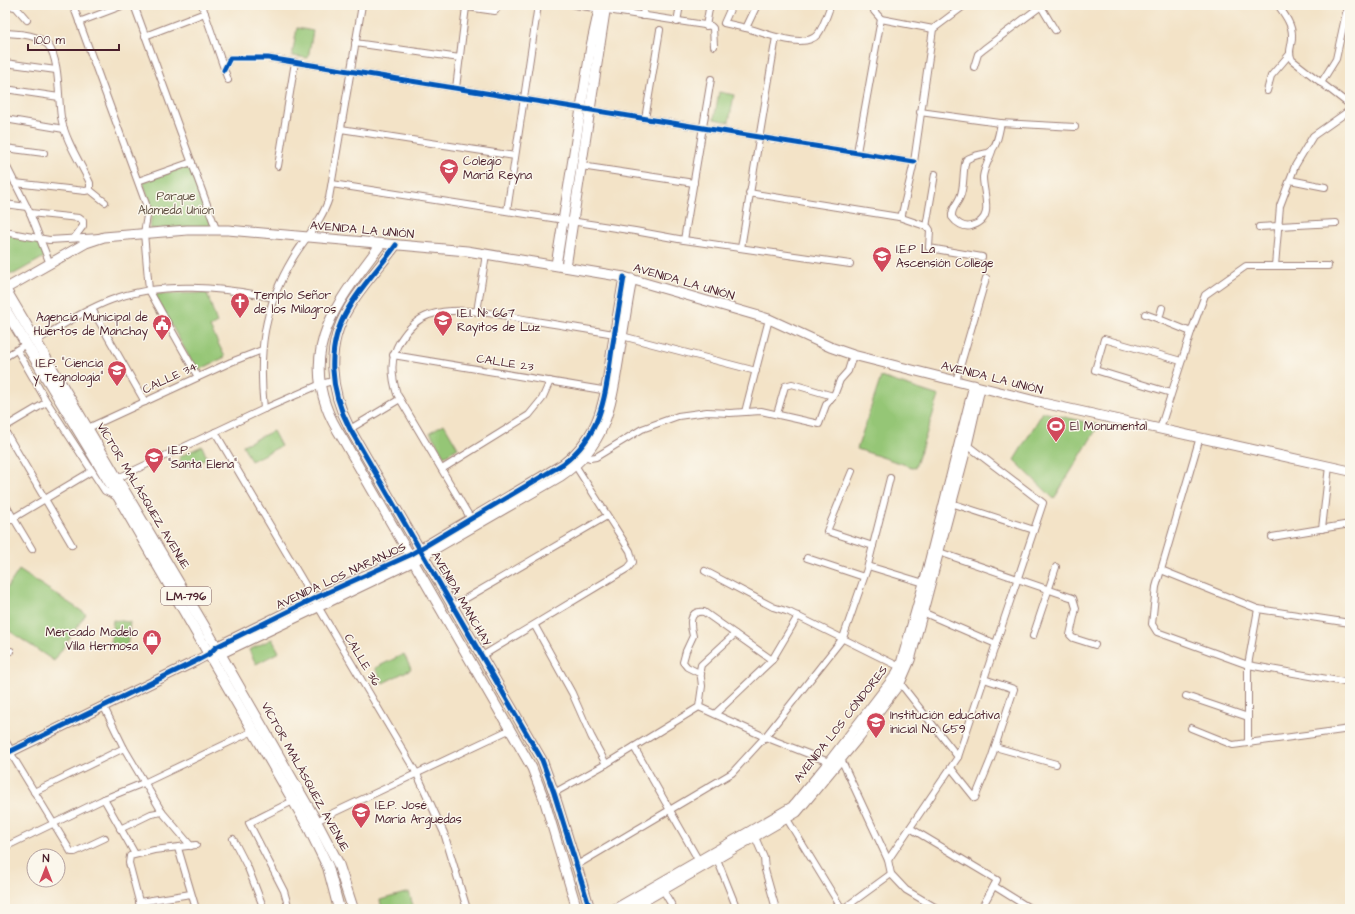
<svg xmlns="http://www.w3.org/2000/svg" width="1355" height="914" viewBox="0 0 1355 914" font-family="'Architects Daughter',sans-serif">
<rect width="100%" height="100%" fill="#fbf7ec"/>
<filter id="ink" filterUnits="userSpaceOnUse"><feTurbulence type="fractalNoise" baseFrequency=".025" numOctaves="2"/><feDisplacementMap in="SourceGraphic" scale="8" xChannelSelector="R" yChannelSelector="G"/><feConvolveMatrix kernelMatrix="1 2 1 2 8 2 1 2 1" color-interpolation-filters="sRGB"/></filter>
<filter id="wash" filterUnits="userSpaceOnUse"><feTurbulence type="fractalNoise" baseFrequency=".012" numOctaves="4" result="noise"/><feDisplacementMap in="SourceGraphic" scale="16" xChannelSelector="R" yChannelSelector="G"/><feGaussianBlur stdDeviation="0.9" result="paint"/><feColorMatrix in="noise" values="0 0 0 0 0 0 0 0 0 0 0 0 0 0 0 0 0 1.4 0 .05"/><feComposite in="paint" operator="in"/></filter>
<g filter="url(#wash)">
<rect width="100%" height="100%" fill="#f3e3c7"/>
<g fill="#95c676" stroke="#707250">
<polygon points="297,28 313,31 308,58 292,56"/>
<polygon points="719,92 734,95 729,122 714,119"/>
<polygon points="188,166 210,218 211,227 150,229 152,209 143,182"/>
<polygon points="5,235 38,238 46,256 14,274 5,272"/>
<polygon points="207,293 217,323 210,327 225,357 197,371 154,294"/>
<polygon points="881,377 939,396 915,468 857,449"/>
<polygon points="1043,412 1099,425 1054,499 1014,460"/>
<polygon points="444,424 458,448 444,456 430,432"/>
<polygon points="273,431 281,446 251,461 243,445"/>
<polygon points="202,446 207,458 184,468 179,457"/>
<polygon points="19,570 86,614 54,661 5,628 5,591"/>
<polygon points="113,620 130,622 127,648 110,647"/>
<polygon points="272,639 279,652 256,664 249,650"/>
<polygon points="404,654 411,669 383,683 375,668"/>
<polygon points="409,892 414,909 382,909 380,900"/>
</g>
</g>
<g filter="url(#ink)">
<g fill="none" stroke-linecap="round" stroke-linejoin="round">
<defs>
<g id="street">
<polyline points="5,5 15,7"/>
<polyline points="14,5 27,20"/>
<polyline points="73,5 146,204 147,216 144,233 149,290 198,377"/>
<polyline points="134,5 216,229"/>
<polyline points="202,5 228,80"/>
<polyline points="453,5 495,11 499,5"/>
<polyline points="575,5 711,26 713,28 714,46"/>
<polyline points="732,5 724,23 746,28"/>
<path d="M757 5 746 28C764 32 804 51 818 34 824 26 827 14 831 5"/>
<polyline points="875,5 874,11 881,19 933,29"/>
<polyline points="1040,5 1055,30"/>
<path d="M1278 5C1284 14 1292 24 1292 35 1293 45 1287 50 1292 60L1350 105"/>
<polyline points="643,16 644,5"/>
<polyline points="79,22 124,5"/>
<polyline points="677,22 680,5"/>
<polyline points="706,26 709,9"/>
<path d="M5 33C19 34 37 34 48 45 60 59 58 98 61 117 65 140 80 162 90 183V190"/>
<polyline points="145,36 205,13"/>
<polyline points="355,43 460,58"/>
<polyline points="5,63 56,70"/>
<polyline points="974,67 978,54 984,49 1041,6"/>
<polyline points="224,70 230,58 268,58 914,162"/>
<polyline points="1321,83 1336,59 1346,13 1350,5"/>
<polyline points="456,88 466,7"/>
<polyline points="5,89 59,97"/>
<polyline points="1267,91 1271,76 1289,55"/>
<polyline points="920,112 1000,123 1075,127"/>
<polyline points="5,119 64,129"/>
<polyline points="645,119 660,30"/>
<polyline points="341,129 515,156"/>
<polyline points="5,148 44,153"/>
<path d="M993 148C991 157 984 167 983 177 983 195 996 220 971 226 964 228 956 223 952 217 951 208 957 205 960 197 965 186 962 172 966 160 973 155 980 155 988 153 997 149 999 132 1001 123"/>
<polyline points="857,152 881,19"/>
<polyline points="5,163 30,213 50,264"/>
<polyline points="278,166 295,62"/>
<polyline points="581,166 694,183"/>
<polyline points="1290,180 1325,187"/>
<polyline points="138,181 192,162"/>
<polyline points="15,183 85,191 90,190 105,202"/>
<polyline points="332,184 635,231 684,240 850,264"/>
<polyline points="749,193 899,217 928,227 930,230 929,248 982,257"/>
<polyline points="5,204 27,207"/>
<polyline points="507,211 538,5"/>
<polyline points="30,213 79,218 83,221 83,226 74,238"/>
<polyline points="899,217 902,214 914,162 933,29 965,5"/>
<polyline points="926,227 935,174"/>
<polyline points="1259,227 1336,223"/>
<polyline points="5,232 49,240 101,237"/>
<polyline points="684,240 711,79"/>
<polyline points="741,248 776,37"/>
<polyline points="1275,266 1280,206 1295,166 1313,136 1350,110"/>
<polyline points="1162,308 1159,319 1191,332"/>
<polyline points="92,309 145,402"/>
<polyline points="477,312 486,254"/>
<polyline points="1145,314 1159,319"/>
<polyline points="622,336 756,371"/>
<path d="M36 341C60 327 84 310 111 300 160 281 224 287 274 298"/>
<polyline points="17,350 47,402 105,491 119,498"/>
<polyline points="393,355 608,391"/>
<polyline points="5,357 26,344"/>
<polyline points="956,381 986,278"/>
<polyline points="1171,393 1095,370 1104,339 1181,361"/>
<path d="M264 409C258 352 263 308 293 258 305 238 322 221 329 198L362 5"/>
<polyline points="745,412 769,319"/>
<polyline points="777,414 785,386 792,384 833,396"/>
<polyline points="5,427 47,402"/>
<polyline points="88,428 231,362 262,350"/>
<polyline points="350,429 400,399"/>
<polyline points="1160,429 1191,332 1205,295 1246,266 1328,266"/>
<polyline points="5,431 72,545"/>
<polyline points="215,432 417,774 444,833 467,909"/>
<polyline points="1200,437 1156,587 1152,624 1157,632 1248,665 1350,683"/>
<polyline points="585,456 590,458 596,457 642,429 678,416 707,412 730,413 761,411 819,424 826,405 835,393 840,380 848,371 853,355"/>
<polyline points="442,469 529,415 542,399 550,381"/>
<polyline points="852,471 827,531 873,546"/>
<polyline points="118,478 264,409 321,384 333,381"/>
<polyline points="951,503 1034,530"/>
<polyline points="5,504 32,549"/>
<path d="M471 519 397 394C391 375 390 358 400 341 407 330 417 319 429 315 460 305 498 315 530 320 558 325 586 329 614 334"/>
<polyline points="5,523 92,471"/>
<polyline points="1322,529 1329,466"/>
<polyline points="1272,537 1350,524"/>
<polyline points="939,552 1073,598 1076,608 1070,635 1073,638 1095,645"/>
<polyline points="807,558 864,577"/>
<polyline points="868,566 924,583"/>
<polyline points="1161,570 1258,609 1350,623"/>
<polyline points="705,571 773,607 789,612 900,667"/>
<polyline points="453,606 607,516"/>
<polyline points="920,611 996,644"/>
<polyline points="535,626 572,693 591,736 606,764"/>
<polyline points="1033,636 1056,567"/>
<polyline points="5,653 11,651"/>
<polyline points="482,656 628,568 633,562 630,551 575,465"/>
<path d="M701 674 687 667 683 662 686 651 693 636C690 625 688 610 704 612L772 660"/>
<polyline points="900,683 958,757"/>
<polyline points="1186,696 1248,717"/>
<polyline points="104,707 124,748 162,812 191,846"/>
<polyline points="699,707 765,737 829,762"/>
<polyline points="715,714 772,660 798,616"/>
<polyline points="1191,728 1233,745 1350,729"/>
<polyline points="1248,743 1248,665 1258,609"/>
<polyline points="634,747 700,863"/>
<polyline points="995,747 1056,764"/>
<polyline points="5,754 10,752 71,852 75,852 105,838"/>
<polyline points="841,759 888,860 891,874 906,890 938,909"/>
<polyline points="951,768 975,798 991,759 1014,689 984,679"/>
<polyline points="34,792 124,748"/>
<polyline points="554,793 606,764 699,707 702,686 700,670 701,665 735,634"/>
<polyline points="104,799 135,854"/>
<polyline points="787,819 842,909"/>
<polyline points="316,821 511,729"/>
<polyline points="910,828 997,880 981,909"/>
<polyline points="120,829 151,814 162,812"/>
<polyline points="755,837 764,858 765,870 776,909"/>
<polyline points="233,839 248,868 264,909"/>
<polyline points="5,847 104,799 146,782 253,731"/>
<polyline points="178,848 196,909"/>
<polyline points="717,859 737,909"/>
<polyline points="888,860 958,757 1043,503 967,445"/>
<polyline points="577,865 732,773 765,737 843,638 867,569 890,478"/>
<polyline points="994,886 1031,909"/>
<polyline points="663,890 674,909"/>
<polyline points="139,902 191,894"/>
<polyline points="141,909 129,863 130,856 154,850 196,845"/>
<polyline points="289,909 284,891 249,823 293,801"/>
<polyline points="843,909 891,874"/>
</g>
<g id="secondary">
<path d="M381 244C345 293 302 339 326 406 330 418 337 430 344 441L532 768 544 799 577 909"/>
<path d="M396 245C381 266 361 286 348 309 325 347 330 391 350 429L542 760 554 793 590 909"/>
<polyline points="556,265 591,46 600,5"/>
<polyline points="566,267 606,5"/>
<polyline points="5,289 86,243 104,237 187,230 228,230 467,251 624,277 769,319 830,347 853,355 1043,403 1350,471"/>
<path d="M213 654H220L414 561 561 476C606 446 611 407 619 357 623 331 627 305 632 279"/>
<path d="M5 743 10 752 196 661 209 654 216 647 313 599 410 555 563 464C603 433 605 396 612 349 616 325 620 301 624 277"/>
<polyline points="615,909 792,807 829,762 895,676 900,667 924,583 974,385"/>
<polyline points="630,909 797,812 859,737 900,683 910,660 967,445 980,388"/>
</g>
<g id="primary">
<polyline points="5,289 210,636 316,821 338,863 353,909"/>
<polyline points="5,309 119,498 308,826 328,867 339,909"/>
</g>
</defs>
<use href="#street" stroke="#9e8179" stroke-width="8"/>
<use href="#secondary" stroke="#9e8179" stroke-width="11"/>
<use href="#primary" stroke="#9e8179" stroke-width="12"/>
<use href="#street" stroke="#fff" stroke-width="6"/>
<use href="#secondary" stroke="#fff" stroke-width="9"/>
<use href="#primary" stroke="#fff" stroke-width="10"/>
<defs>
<g id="cycleway">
<polyline points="224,70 230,58 268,58 914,162"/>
<path d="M396 245C381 266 361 286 348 309 325 347 330 391 350 429L542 760 554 793 590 909"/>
<path d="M5 754 196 661 209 654 216 647 313 599 410 555 563 464C603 433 605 396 612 349 616 325 620 301 624 277"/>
</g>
</defs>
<use href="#cycleway" stroke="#fbf7ec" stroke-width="8"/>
<use href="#cycleway" stroke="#0057b8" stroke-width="5"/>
</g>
</g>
<defs>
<symbol id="school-pin" viewBox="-11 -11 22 30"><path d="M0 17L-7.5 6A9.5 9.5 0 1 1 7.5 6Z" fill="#d1495b" stroke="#fbf7ec"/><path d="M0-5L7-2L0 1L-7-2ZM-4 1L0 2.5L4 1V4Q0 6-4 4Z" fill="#fff"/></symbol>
<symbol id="church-pin" viewBox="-11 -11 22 30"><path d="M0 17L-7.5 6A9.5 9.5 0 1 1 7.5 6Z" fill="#d1495b" stroke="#fbf7ec"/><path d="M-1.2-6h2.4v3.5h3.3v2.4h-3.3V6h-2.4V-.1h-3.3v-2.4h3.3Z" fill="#fff"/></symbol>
<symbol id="civic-pin" viewBox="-11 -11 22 30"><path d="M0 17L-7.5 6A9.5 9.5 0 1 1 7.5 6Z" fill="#d1495b" stroke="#fbf7ec"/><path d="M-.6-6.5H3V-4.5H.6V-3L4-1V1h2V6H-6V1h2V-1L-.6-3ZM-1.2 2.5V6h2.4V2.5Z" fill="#fff"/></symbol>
<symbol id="stadium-pin" viewBox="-11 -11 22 30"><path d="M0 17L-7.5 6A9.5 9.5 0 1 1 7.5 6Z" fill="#d1495b" stroke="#fbf7ec"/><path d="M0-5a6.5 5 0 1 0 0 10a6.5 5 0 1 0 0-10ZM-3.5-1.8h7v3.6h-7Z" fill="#fff"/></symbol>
<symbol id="shop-pin" viewBox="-11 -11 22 30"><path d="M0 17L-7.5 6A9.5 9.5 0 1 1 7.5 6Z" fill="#d1495b" stroke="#fbf7ec"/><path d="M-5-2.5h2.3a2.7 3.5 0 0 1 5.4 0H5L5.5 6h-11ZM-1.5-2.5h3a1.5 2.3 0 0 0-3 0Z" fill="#fff"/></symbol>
</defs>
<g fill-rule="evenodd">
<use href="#school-pin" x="438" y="157" width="22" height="30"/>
<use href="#school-pin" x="871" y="245" width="22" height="30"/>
<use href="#church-pin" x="229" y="291" width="22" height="30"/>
<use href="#school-pin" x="432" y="309" width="22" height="30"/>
<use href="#civic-pin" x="151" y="313" width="22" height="30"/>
<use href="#school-pin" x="106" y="359" width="22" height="30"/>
<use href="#stadium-pin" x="1045" y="415" width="22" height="30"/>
<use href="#school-pin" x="143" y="446" width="22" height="30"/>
<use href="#shop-pin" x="141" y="628" width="22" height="30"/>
<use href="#school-pin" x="865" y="711" width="22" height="30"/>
<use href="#school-pin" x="350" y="801" width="22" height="30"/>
</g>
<g text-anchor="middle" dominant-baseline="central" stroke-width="3" stroke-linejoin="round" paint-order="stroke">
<rect fill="#fbf7ec" stroke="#7f6065" stroke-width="1" x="161" y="587" width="50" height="18" rx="3"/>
<g font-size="11" font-weight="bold" fill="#4a1f2b">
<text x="186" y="596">LM-796</text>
</g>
<g font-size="12" fill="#4a1f2b" stroke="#fbf7ec" text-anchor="start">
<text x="463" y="161">Colegio<tspan x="463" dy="14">Maria Reyna</tspan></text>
<text x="896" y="249">I.E.P La<tspan x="896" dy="14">Ascensión College</tspan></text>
<text x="254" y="295">Templo Señor<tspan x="254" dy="14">de los Milagros</tspan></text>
<text x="457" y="313">I.E.I. N° 667<tspan x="457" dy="14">Rayitos de Luz</tspan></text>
<text x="148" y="317" text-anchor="end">Agencia Municipal de<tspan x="148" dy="14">Huertos de Manchay</tspan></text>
<text x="103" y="363" text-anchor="end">I.E.P. "Ciencia<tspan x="103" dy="14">y Tegnología"</tspan></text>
<text x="1070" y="426">El Monumental</text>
<text x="168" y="450">I.E.P.<tspan x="168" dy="14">"Santa Elena"</tspan></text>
<text x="138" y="632" text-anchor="end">Mercado Modelo<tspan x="138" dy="14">Villa Hermosa</tspan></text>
<text x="890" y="715">Institución educativa<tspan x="890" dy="14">inicial No. 659</tspan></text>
<text x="375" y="805">I.E.P. José<tspan x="375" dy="14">María Arguedas</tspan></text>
</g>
<g font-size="12" fill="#605142" stroke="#fbf7ec">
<text x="176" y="196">Parque<tspan x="176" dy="14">Alameda Union</tspan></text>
</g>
<g font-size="12" fill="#4a1f2b" stroke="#fbf7ec">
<text transform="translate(362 230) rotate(5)">AVENIDA LA UNIÓN</text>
<text transform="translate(684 282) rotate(16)">AVENIDA LA UNIÓN</text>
<text transform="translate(505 363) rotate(9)">CALLE 23</text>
<text transform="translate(170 378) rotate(-25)">CALLE 34</text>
<text transform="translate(992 378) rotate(14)">AVENIDA LA UNIÓN</text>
<text transform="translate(143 496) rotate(59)">VÍCTOR MALÁSQUEZ AVENUE</text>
<text transform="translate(341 576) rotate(-25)">AVENIDA LOS NARANJOS</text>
<text transform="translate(461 599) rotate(60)">AVENIDA MANCHAY</text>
<text transform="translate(362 660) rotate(59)">CALLE 36</text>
<text transform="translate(841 724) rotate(-52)">AVENIDA LOS CÓNDORES</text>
<text transform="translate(305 777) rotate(61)">VÍCTOR MALÁSQUEZ AVENUE</text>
</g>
</g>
<rect width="1355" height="914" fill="none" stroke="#fbf7ec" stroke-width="20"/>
<g transform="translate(46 868)"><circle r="19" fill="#fbf7ec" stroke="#b4a19f"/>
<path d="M0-3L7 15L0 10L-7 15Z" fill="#d1495b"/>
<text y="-6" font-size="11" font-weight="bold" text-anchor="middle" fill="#4a1f2b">N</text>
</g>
<path d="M28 44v6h91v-6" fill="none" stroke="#4a1f2b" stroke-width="2"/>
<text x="34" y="44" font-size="12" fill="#4a1f2b" stroke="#fbf7ec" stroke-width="3" paint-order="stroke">100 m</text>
</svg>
